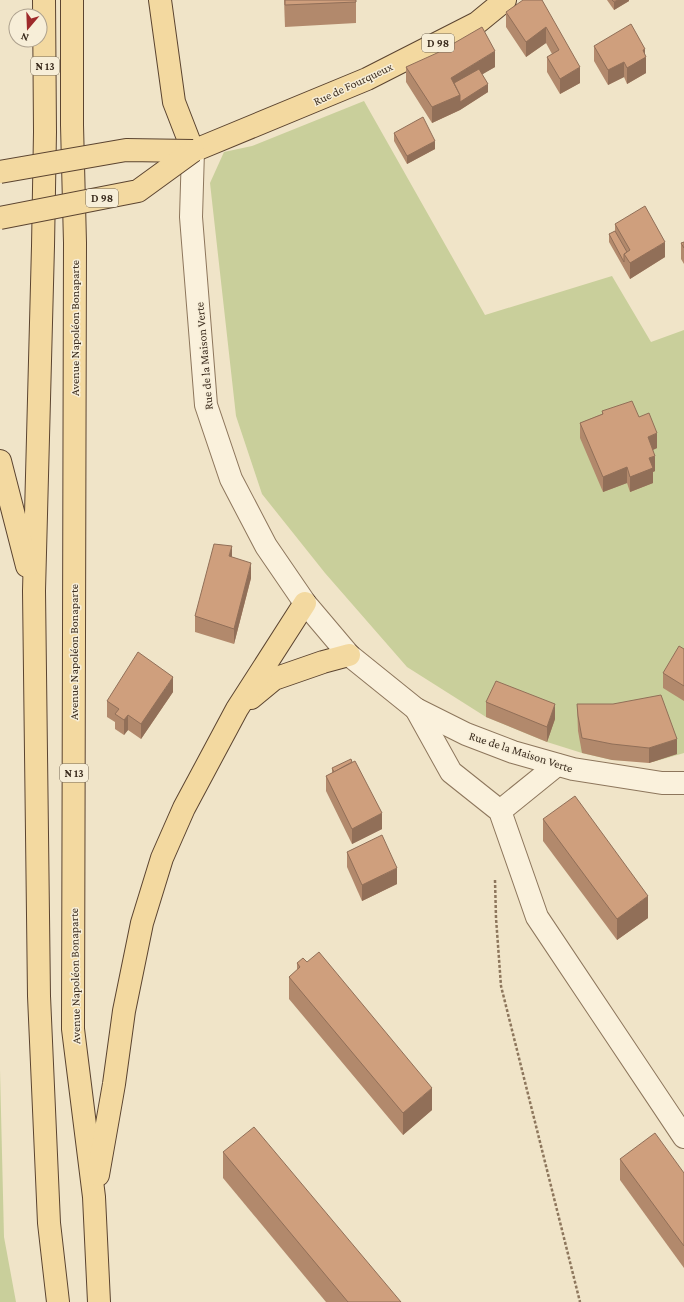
<svg xmlns="http://www.w3.org/2000/svg" width="684" height="1302" viewBox="0 0 684 1302" font-family="'Crimson Pro',serif">
<rect width="100%" height="100%" fill="#f0e4c8"/>
<g fill="#c9cf9b">
<polygon points="364,101 485,315 612,276 651,342 684,330 684,753 653,762 612,760 582,753 547,742 486,717 407,667 325,573 262,494 236,416 210,183 224,152 252,146"/>
<polygon points="0,1070 4,1237 16,1302 0,1302"/>
</g>
<g fill="none" stroke-linecap="round" stroke-linejoin="round">
<defs>
<g id="minor">
<polyline points="416,709 451,772 500,811 537,917 684,1137"/>
<polyline points="500,811 557,765"/>
</g>
<polyline id="tertiary" points="193,151 191,217 206,405 231,479 266,546 305,603 349,655 416,709 466,734 513,752 573,769 662,783 684,783"/>
<g id="primary">
<polyline points="44,0 45,132 43,246 34,591 39,996 49,1223 58,1302"/>
<polyline points="72,0 72,125 75,243 73,1029 94,1197 99,1302"/>
<polyline points="160,0 174,102 193,151 367,79 477,23 505,0"/>
<polyline points="0,461 27,566"/>
<polyline points="251,698 274,679 323,662 349,655"/>
<polyline points="98,1175 114,1084 124,1011 142,923 162,858 184,808 237,709 305,603"/>
</g>
</defs>
<use href="#minor" stroke="#8d765c" stroke-width="24"/>
<use href="#tertiary" stroke="#8d765c" stroke-width="24"/>
<use href="#primary" stroke="#5b4430" stroke-width="24"/>
<polyline stroke="#8d765c" stroke-width="2.5" stroke-dasharray="3 2" stroke-linecap="butt" points="495,880 496,918 501,986 580,1302"/>
<use href="#minor" stroke="#faf1dc" stroke-width="22"/>
<use href="#tertiary" stroke="#faf1dc" stroke-width="22"/>
<use href="#primary" stroke="#f3d9a0" stroke-width="22"/>
<defs>
<g id="primary-bridge">
<polyline points="0,172 126,150 193,151"/>
<polyline points="0,218 138,191 193,151"/>
</g>
</defs>
<use href="#primary-bridge" stroke="#5b4430" stroke-width="24" stroke-linecap="butt"/>
<use href="#primary-bridge" stroke="#f3d9a0" stroke-width="22"/>
</g>
<g fill="#b2896c">
<polygon points="284,0 356,0 356,23 285,27"/>
<polygon points="542,0 580,83 560,94 547,72 547,57 552,54 546,43 526,57 506,27 506,12"/>
<polygon points="607,0 629,0 629,1 614,10"/>
<polygon points="594,46 645,55 646,73 627,84 624,77 608,85 594,61"/>
<polygon points="406,67 495,67 482,74 488,92 460,110 432,123 406,82"/>
<polygon points="394,133 435,149 407,164 394,141"/>
<polygon points="615,224 665,257 630,279 609,242 609,234 615,231"/>
<polygon points="684,242 684,264 681,259 681,243"/>
<polygon points="602,411 639,417 657,448 653,450 655,471 653,472 653,483 630,492 627,483 603,492 580,438 580,423 602,414"/>
<polygon points="232,557 251,578 234,644 195,632 195,616"/>
<polygon points="684,649 684,701 663,688 663,673"/>
<polygon points="173,692 141,739 128,730 124,735 115,729 115,722 107,717 107,701"/>
<polygon points="486,702 555,719 547,742 486,717"/>
<polygon points="577,704 677,754 649,763 612,760 582,753 578,731"/>
<polygon points="332,768 382,829 352,844 326,791 326,776 332,773"/>
<polygon points="543,819 648,918 617,940 543,841"/>
<polygon points="347,852 397,884 362,901 347,867"/>
<polygon points="307,962 432,1110 403,1135 289,999 289,977 297,970 297,963"/>
<polygon points="223,1152 401,1302 326,1302 223,1178"/>
<polygon points="620,1159 684,1173 684,1268 620,1180"/>
</g>
<g fill="#916f58">
<polygon points="618,0 629,0 629,1 614,10 614,2"/>
<polygon points="546,27 546,43 526,57 526,42"/>
<polygon points="645,49 645,58 646,57 646,73 627,84 627,68 643,50"/>
<polygon points="495,51 495,67 454,91 451,78"/>
<polygon points="624,62 624,77 608,85 608,70"/>
<polygon points="580,67 580,83 560,94 560,79"/>
<polygon points="488,84 488,92 460,110 460,102"/>
<polygon points="460,95 460,110 432,123 432,107"/>
<polygon points="435,141 435,149 407,164 407,156"/>
<polygon points="665,242 665,257 630,279 630,263"/>
<polygon points="657,433 657,448 648,452 648,437"/>
<polygon points="655,456 655,471 653,472 653,483 630,492 630,477 649,458"/>
<polygon points="627,467 627,483 603,492 603,477"/>
<polygon points="232,546 232,561 229,556"/>
<polygon points="251,563 251,578 234,644 234,629"/>
<polygon points="173,677 173,692 141,739 141,724"/>
<polygon points="555,704 555,719 547,742 547,727"/>
<polygon points="128,715 128,730 124,735 124,720"/>
<polygon points="677,739 677,754 649,763 649,748"/>
<polygon points="382,813 382,829 352,844 352,829"/>
<polygon points="397,868 397,884 362,901 362,885"/>
<polygon points="648,896 648,918 617,940 617,919"/>
<polygon points="432,1088 432,1110 403,1135 403,1113"/>
</g>
<g fill="#cf9f7d" stroke="#916f58">
<polygon points="285,0 356,0 356,2 285,5"/>
<polygon points="523,0 542,0 580,67 560,79 547,57 559,50 546,27 526,42 506,12"/>
<polygon points="612,0 618,0 614,2"/>
<polygon points="631,24 645,49 643,50 646,57 627,68 624,62 608,70 594,46"/>
<polygon points="482,27 495,51 451,78 460,95 432,107 406,67 437,53"/>
<polygon points="479,69 488,84 460,102 460,95 454,83"/>
<polygon points="423,117 435,141 407,156 394,133"/>
<polygon points="645,206 665,242 630,263 624,254 630,250 615,224"/>
<polygon points="615,231 627,252 624,254 624,262 609,234"/>
<polygon points="684,242 684,248 681,243"/>
<polygon points="632,401 639,417 649,413 657,433 648,437 655,456 649,458 653,468 630,477 627,467 603,477 580,423 603,414 602,411"/>
<polygon points="214,544 232,546 229,556 251,563 234,629 195,616"/>
<polygon points="679,646 684,649 684,686 663,673"/>
<polygon points="138,652 173,677 141,724 128,715 124,720 115,714 119,709 107,701"/>
<polygon points="496,681 555,704 547,727 486,702"/>
<polygon points="661,695 677,739 649,748 612,744 582,738 578,716 577,704 613,704"/>
<polygon points="351,759 352,762 334,772 332,768"/>
<polygon points="355,761 382,813 352,829 326,776"/>
<polygon points="575,796 648,896 617,919 543,819"/>
<polygon points="382,835 397,868 362,885 347,852"/>
<polygon points="319,952 432,1088 403,1113 289,977 300,967 297,963 303,958 307,962"/>
<polygon points="254,1127 401,1302 348,1302 223,1152"/>
<polygon points="655,1133 684,1173 684,1246 620,1159"/>
</g>
<g text-anchor="middle" dominant-baseline="central" stroke-width="3" stroke-linejoin="round" paint-order="stroke">
<g fill="#f7eed8" stroke="#756857" stroke-width="1">
<rect x="422" y="34" width="32" height="18" rx="3"/>
<rect x="31" y="57" width="28" height="18" rx="3"/>
<rect x="86" y="189" width="32" height="18" rx="3"/>
<rect x="60" y="764" width="28" height="18" rx="3"/>
</g>
<g font-size="11" font-weight="bold" fill="#3d2e20">
<text x="438" y="43">D 98</text>
<text x="45" y="66">N 13</text>
<text x="102" y="198">D 98</text>
<text x="74" y="773">N 13</text>
</g>
<g font-size="12" fill="#3d2e20" stroke="#f7eed8">
<text transform="translate(353 84) rotate(-25)">Rue de Fourqueux</text>
<text transform="translate(75 328) rotate(-90)">Avenue Napoléon Bonaparte</text>
<text transform="translate(204 356) rotate(-95)">Rue de la Maison Verte</text>
<text transform="translate(74 652) rotate(-90)">Avenue Napoléon Bonaparte</text>
<text transform="translate(521 752) rotate(18)">Rue de la Maison Verte</text>
<text transform="translate(75 976) rotate(-91)">Avenue Napoléon Bonaparte</text>
</g>
</g>
<g transform="translate(28 28) rotate(199)"><circle r="19" fill="#f7eed8" stroke="#ada18e"/>
<path d="M0-3L7 15L0 10L-7 15Z" fill="#9e2a2b"/>
<text y="-6" font-size="11" font-weight="bold" text-anchor="middle" fill="#3d2e20">N</text>
</g>
</svg>
